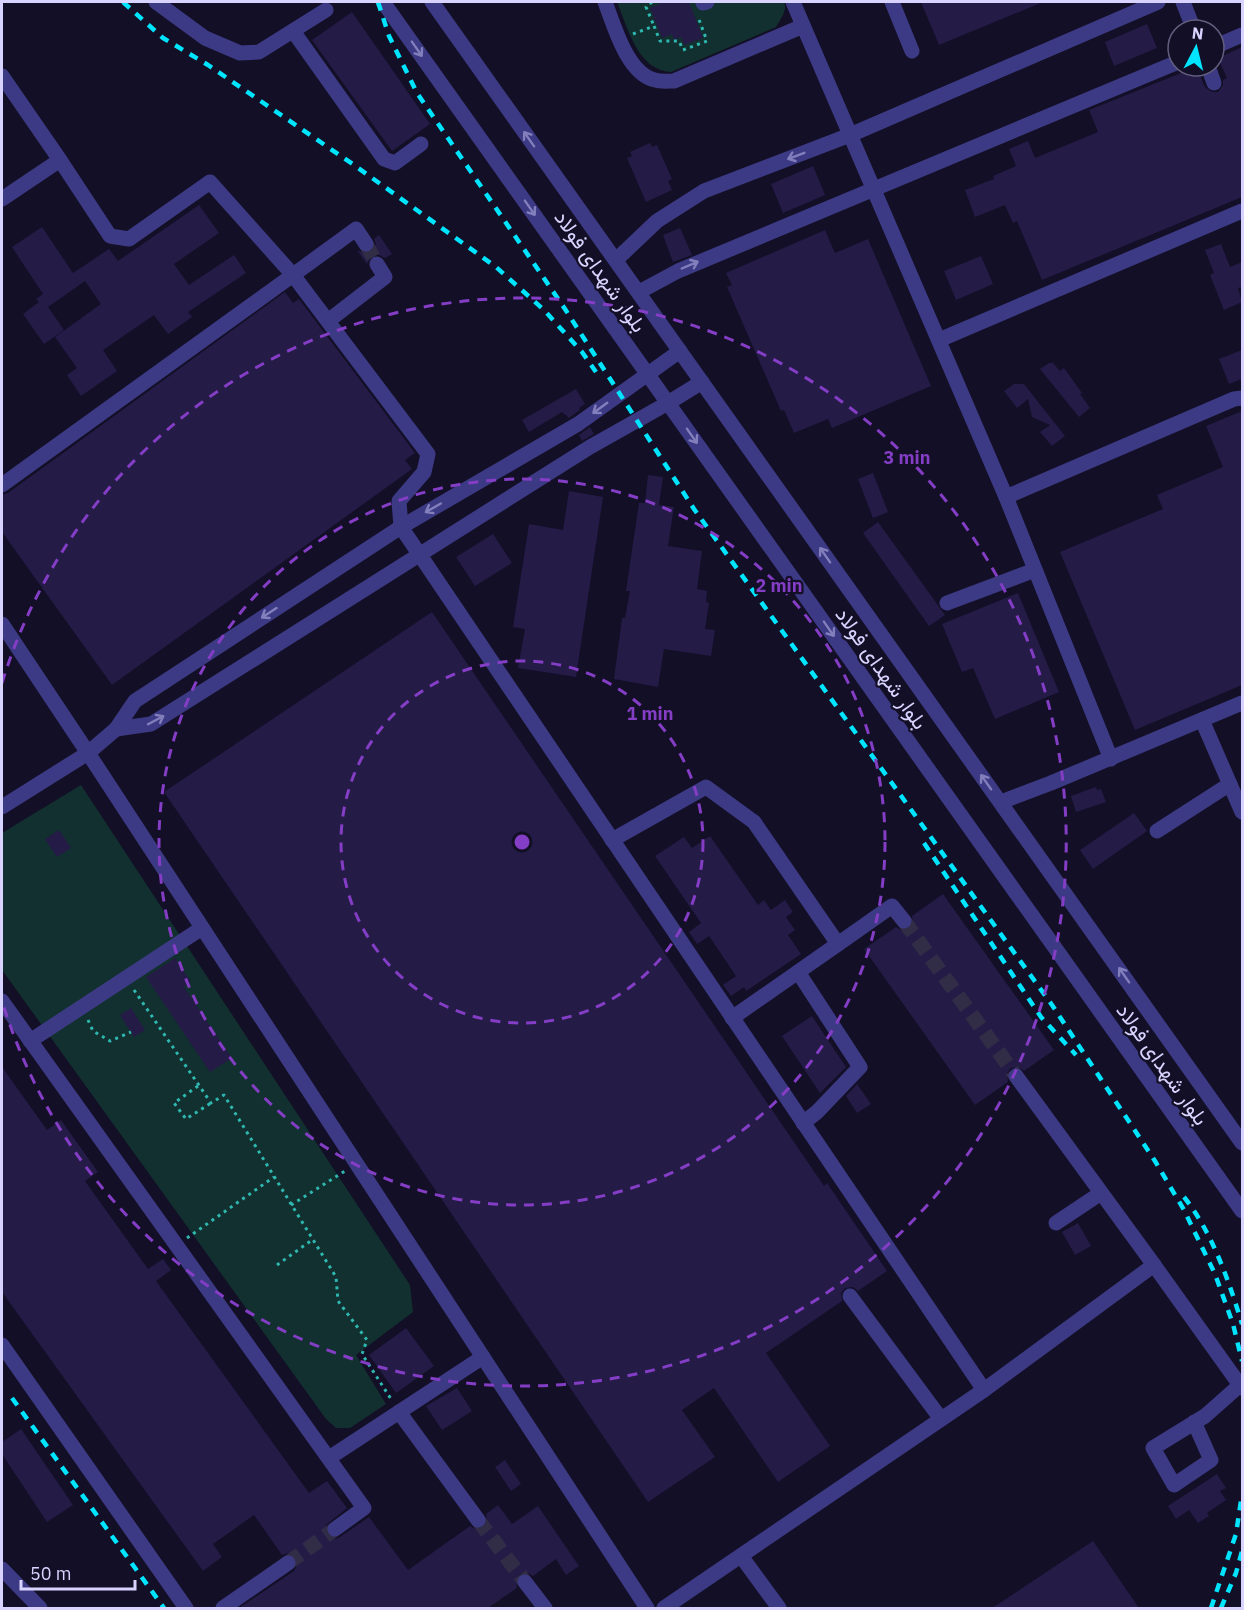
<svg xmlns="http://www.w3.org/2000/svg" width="1244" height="1610" viewBox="0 0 1244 1610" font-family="'IBM Plex Sans',Vazirmatn,sans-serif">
<rect width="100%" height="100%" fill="#130f26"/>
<g fill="#12302f">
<path d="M617 2H784C788 10 780 20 776 27L671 72C637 70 628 28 617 2Z"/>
<polygon points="81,785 410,1285 413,1312 356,1355 386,1404 350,1428 336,1428 326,1419 2,970 2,833"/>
</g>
<g fill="#241b47">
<polygon points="658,2 689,2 703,38 684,45 681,37 674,40 672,34 662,38 650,8 660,4"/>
<polygon points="921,2 1043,2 939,45"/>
<polygon points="352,12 430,124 392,151 312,40"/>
<polygon points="1147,24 1157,48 1114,66 1105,42"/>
<polygon points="1242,47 1242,197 1042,280 1017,221 1013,223 1005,205 975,217 965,190 994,179 993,176 1016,166 1009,149 1028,141 1035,158 1098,132 1089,110 1196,67 1205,87 1212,92 1218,92 1223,85 1223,80 1227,78 1218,58"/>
<polygon points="650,143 652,147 657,145 672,179 668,181 672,190 646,202 627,158 632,156 630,152"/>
<polygon points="813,166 825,195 783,213 771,184"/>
<polygon points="199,205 219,233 174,264 189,285 234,255 246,273 188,312 192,317 168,334 154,315 103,350 117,371 81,396 67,375 77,368 55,337 101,304 85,281 48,307 64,330 44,344 23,314 39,302 36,299 43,294 12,247 42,227 73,273 109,249 118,261"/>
<polygon points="680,228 692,255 673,262 663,235"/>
<polygon points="825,230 835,253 868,239 931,386 832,428 828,419 794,433 784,410 781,411 727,287 732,285 726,273"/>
<polygon points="379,235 392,254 385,258 377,254 372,255 367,264 357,250 366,254 372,252 376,244 374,239"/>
<polygon points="1221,244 1230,267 1242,262 1242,287 1238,288 1242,302 1224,310 1210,275 1214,273 1205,250"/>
<polygon points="981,256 993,284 956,300 944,271"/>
<polygon points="285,292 293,303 299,299 415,453 405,460 412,469 112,685 2,532 2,495 8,493"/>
<polygon points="1242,350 1242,379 1229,384 1219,359"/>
<polygon points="1049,363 1053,363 1060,371 1064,368 1082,393 1080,394 1090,408 1079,417 1040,369"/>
<polygon points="1014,384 1024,384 1065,436 1052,446 1040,432 1050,425 1032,417 1028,399 1017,408 1004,391"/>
<polygon points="576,389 585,404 579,408 580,410 569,418 562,412 529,432 522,420"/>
<polygon points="1242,411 1242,685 1135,730 1060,552 1163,509 1157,495 1223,467 1206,426"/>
<polygon points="590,427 594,434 582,441 579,435"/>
<polygon points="873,473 888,512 873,518 858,479"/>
<polygon points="648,475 663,477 659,505 674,507 668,546 702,551 697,589 707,591 706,602 709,603 705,629 715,630 711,656 664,649 658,687 614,679 622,618 625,618 630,591 626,591 639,503 645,503"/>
<polygon points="569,491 603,497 576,677 518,668 525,629 513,627 529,524 563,530"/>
<polygon points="878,522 945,615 929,626 863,533"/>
<polygon points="493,534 512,563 475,586 456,557"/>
<polygon points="1018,593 1059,692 995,719 973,668 962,672 942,624"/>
<polygon points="432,612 824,1186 827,1183 887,1271 858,1291 853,1287 845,1288 841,1293 842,1301 766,1353 830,1446 778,1482 714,1388 682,1410 715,1457 648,1502 164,792"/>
<polygon points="1096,787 1097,790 1101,789 1106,802 1076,812 1071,796"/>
<polygon points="1134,813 1147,831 1093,869 1080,850"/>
<polygon points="59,830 71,848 57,857 45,839"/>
<polygon points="710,836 758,905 764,900 771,910 785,900 793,912 786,917 795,930 788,935 801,954 746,991 744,987 731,996 723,985 736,976 709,936 697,944 689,932 701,923 655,856 684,837 692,848"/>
<polygon points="943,894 1054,1050 1024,1071 1019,1067 1011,1068 1007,1073 1008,1082 975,1105 864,949 896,927 901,930 910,929 913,924 912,916"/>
<polygon points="175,958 191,982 184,987 232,1058 210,1072 146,977"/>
<polygon points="131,1008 145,1030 134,1037 120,1015"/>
<polygon points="812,1016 846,1067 820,1093 782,1036"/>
<polygon points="2,1067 47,1130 61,1120 98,1172 85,1181 148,1269 163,1259 171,1270 156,1281 309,1493 327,1481 347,1508 326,1525 325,1531 328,1535 335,1539 340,1537 369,1517 408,1570 470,1526 475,1529 483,1528 487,1523 486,1514 498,1505 512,1524 538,1506 579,1566 566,1575 556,1559 533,1576 528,1573 520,1574 516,1579 517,1588 488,1608 239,1608 294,1571 298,1563 296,1557 288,1553 282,1555 254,1515 213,1544 222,1557 203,1571 2,1292"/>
<polygon points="857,1084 871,1104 857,1113 846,1096"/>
<polygon points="1078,1223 1091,1246 1075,1255 1062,1232"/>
<polygon points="406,1328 434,1366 396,1393 369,1355"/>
<polygon points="457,1388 472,1411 442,1430 426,1406"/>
<polygon points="21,1429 73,1505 47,1522 2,1454 2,1442"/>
<polygon points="505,1460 521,1484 511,1491 495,1467"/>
<polygon points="1217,1474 1226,1488 1220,1491 1226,1500 1207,1513 1209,1516 1198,1523 1189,1510 1176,1519 1168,1506"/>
<polygon points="1093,1541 1139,1608 992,1608 1003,1601"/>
</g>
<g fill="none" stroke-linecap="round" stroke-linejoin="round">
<g stroke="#312d47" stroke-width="15" stroke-dasharray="15 8" stroke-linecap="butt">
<polyline points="366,244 377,264"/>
<polyline points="904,921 1016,1076"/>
<polyline points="478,1520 525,1582"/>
<polyline points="288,1563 335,1529"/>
</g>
<g stroke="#2fb8b0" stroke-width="3" stroke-dasharray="3 4.5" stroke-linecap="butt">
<polyline points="652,2 646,7 654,26"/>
<polyline points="633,34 654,26 660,41 679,41 683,50 707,41 698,17"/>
<polyline points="134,990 211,1103 224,1095 336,1277 338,1301 367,1340 362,1354 391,1399"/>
<polyline points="88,1020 93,1031 110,1041 131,1032"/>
<polyline points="198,1086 174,1103 186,1119 211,1103"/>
<polyline points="291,1205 345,1171"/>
<polyline points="187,1238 274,1177"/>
<polyline points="277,1265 312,1240"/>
</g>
<g stroke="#3d3a85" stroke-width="15">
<polyline points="156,2 205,38 240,53 259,52 326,10"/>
<polyline points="383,2 1242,1211"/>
<polyline points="432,2 1242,1143"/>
<path d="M605 2C614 25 627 74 655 80 661 82 668 81 674 81L803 26"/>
<polyline points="793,2 1006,497 1111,759"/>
<polyline points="892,2 912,51"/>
<polyline points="1183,2 1194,30"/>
<polyline points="703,3 707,2"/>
<polyline points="293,31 384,159 395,163 421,144"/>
<polyline points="1214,47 1242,35"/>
<polyline points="1208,66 1214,83"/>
<polyline points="2,76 60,160 2,199"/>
<polyline points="60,160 110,236 129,239 210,182 293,275 356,229 366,244"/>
<polyline points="616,260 657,221 704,191 850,135 1158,2"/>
<polyline points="639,292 678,271 1178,62"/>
<polyline points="328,321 385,277 377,264"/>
<polyline points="939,340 1242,211"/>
<polyline points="680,351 578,424 401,527 135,701 116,729 151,724 590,447 668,403 702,382"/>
<polyline points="2,485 293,275 428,454 424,472 399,501 401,527 984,1390 664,1608"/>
<polyline points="1006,497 1234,399 1242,398"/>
<polyline points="947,603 1035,570"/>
<polyline points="2,624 88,753 2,807"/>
<polyline points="1202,720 1242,812"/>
<polyline points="116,729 88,753 647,1608"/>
<polyline points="1001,802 1051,783 1242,703"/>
<polyline points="1157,831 1230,784"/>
<polyline points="612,840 706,787 754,822 838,944 732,1018"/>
<polyline points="838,944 892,906 904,921"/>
<polyline points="798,972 860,1067 817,1112 803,1123"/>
<polyline points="2,1001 364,1508 335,1529"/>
<polyline points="30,1041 202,928"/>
<polyline points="1016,1076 1154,1265"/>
<polyline points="1056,1223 1101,1193"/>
<polyline points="850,1296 941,1419"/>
<polyline points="2,1345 186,1608"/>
<polyline points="984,1390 1154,1265 1242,1388"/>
<polyline points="399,1412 478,1520"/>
<polyline points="1194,1422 1211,1460 1174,1485 1153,1448 1205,1416 1240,1385"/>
<polyline points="329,1458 483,1357"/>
<polyline points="741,1556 779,1608"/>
<polyline points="2,1569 40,1608"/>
<polyline points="525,1582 545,1608"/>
<polyline points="223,1608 288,1563"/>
</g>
<g stroke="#00e5ff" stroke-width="4.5" stroke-dasharray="9 8" stroke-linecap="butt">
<polyline points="123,2 163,38 208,65 354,165 496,267 544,310 582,352 596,372"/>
<polyline points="378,2 389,36 417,93 565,309 694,509 1052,1005 1155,1161 1184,1210 1215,1274 1233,1324 1242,1361"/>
<polyline points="924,843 1041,1017 1076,1055"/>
<path d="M1184 1197C1212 1232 1229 1281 1242 1324"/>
<polyline points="12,1398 164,1608"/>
<polyline points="1211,1608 1236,1534 1242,1494"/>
<polyline points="1221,1608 1236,1573 1242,1551"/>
</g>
</g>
<defs><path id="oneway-shaft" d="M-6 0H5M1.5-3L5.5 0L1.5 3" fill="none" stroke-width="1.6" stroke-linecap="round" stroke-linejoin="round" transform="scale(1.5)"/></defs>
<g stroke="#837fbc">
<use href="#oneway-shaft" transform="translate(417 49) rotate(55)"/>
<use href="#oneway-shaft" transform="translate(529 139) rotate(-125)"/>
<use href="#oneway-shaft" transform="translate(796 156) rotate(159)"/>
<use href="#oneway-shaft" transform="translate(530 208) rotate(55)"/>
<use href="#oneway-shaft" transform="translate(690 265) rotate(-23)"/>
<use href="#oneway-shaft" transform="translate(600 408) rotate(144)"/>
<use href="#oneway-shaft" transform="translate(692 436) rotate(55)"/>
<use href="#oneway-shaft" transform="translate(433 508) rotate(150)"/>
<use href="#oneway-shaft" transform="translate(825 555) rotate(-125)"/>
<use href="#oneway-shaft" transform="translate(269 613) rotate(147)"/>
<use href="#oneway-shaft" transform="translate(829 629) rotate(55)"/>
<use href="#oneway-shaft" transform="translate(156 720) rotate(-28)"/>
<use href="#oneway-shaft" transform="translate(986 782) rotate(-125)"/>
<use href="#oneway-shaft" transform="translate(1124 975) rotate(-125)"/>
</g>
<g fill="none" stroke="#843dc5" stroke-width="3" stroke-dasharray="10 8">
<circle cx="522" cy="842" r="181"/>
<circle cx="522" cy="842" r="363"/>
<path d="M2 683A544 544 0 1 1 2 1001"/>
</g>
<g text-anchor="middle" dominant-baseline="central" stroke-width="4.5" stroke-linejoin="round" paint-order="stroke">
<g font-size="21" fill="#d9d4ff" stroke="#130f26">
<text transform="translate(601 271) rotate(55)">بلوار شهدای فولاد</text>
<text transform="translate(882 668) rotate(55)">بلوار شهدای فولاد</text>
<text transform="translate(1163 1064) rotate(55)">بلوار شهدای فولاد</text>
</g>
</g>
<circle cx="522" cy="842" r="9" fill="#843dc5" stroke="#130f26" stroke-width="3"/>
<g font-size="18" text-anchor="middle" font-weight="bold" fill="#843dc5" stroke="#130f26" stroke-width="4.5" stroke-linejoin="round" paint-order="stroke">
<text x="907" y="464">3 min</text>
<text x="779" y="592">2 min</text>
<text x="650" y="720">1 min</text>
</g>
<rect width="1244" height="1610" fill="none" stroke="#d9d4ff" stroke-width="6"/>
<g transform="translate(1196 48) rotate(7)"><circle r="28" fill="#130f26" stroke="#625e7d" stroke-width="1.5"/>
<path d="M0-4.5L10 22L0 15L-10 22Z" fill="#00e5ff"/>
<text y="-9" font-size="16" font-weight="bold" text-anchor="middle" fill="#d9d4ff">N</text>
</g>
<path d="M21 1580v9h114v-9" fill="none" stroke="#d9d4ff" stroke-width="3"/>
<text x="30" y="1580" font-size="18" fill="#d9d4ff" stroke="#130f26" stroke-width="4.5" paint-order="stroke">50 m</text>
</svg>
